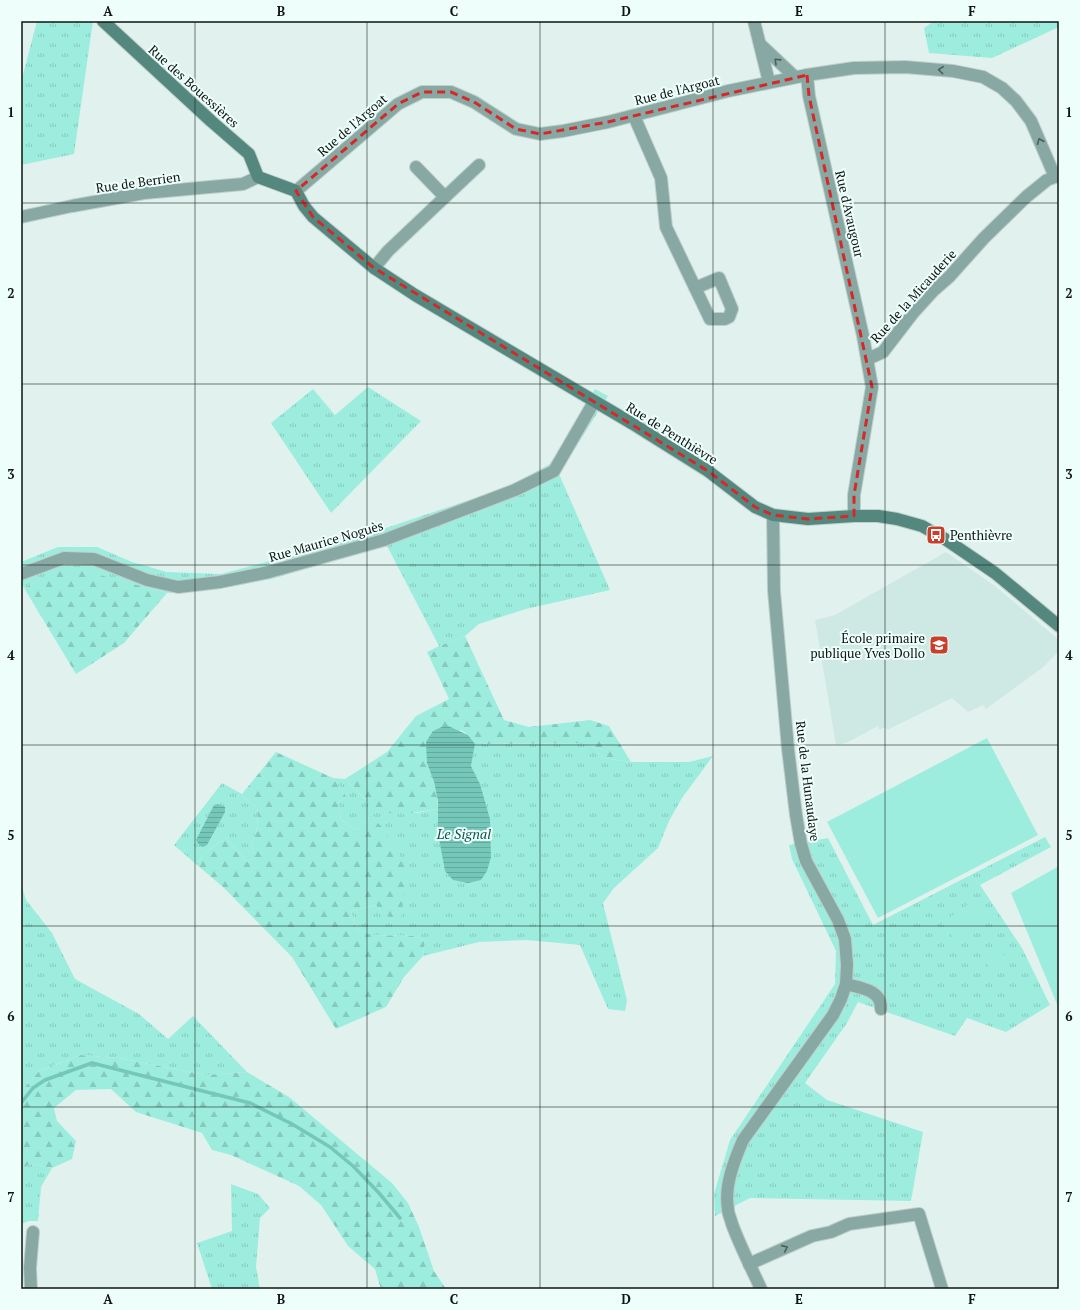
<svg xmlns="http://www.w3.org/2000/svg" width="1080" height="1310" viewBox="0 0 1080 1310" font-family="'PT Serif',serif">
<defs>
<pattern id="grass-tufts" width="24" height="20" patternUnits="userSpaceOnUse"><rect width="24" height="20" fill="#9dedde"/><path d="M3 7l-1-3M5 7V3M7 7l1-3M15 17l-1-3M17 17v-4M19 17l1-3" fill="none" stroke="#86cabe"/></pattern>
<pattern id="forest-firs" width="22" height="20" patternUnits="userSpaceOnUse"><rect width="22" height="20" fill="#9dedde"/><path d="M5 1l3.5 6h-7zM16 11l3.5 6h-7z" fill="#86cabe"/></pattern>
<pattern id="water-rules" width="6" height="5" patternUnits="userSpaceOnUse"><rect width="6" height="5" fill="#74c7b9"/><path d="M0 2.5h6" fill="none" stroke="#63aa9e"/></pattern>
</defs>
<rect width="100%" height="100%" fill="#e1f2ee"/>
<polygon fill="#cee8e3" points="946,552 995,586 1059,640 1059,651 1042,668 986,709 983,705 968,712 952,698 887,730 885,727 879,730 878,726 846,743 836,745 815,620 835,615"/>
<g fill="url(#grass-tufts)">
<polygon points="37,21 93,21 74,154 21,165 21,82"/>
<polygon points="934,21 1059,21 1059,27 992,58 929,53 924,28"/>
<polygon points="368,387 421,421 331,513 271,423 313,389 335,415"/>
<polygon points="595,389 608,396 559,474 610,590 526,609 479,624 465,636 439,646 387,546 271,579 219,589 167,593 66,567 24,588 21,582 21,562 58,547 97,547 132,562 167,572 221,574 353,539 505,488 550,464"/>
<polygon points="590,743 603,758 631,762 689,762 713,756 682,798 669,821 658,848 614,888 603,903 627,1000 625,1011 608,1009 580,945 527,940 479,942 423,956 425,941 413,936 372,935 356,929 351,911 376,905 383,915 371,816 356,830 341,820 338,803 346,796 333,778 345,779 365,799 416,813 438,809 438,833 480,784 471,766 475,744"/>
<polygon points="222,783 242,794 245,799 257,806 258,827 251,845 255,857 247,862 226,838 203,854 197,865 174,845"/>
<polygon points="1045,837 1051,847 980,885 1022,948 1050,1005 1006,1032 967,1018 955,1036 858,1002 847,1023 805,1083 827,1100 923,1132 911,1201 750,1198 715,1216 714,1194 730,1140 835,984 836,951 792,859 789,845 828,838 873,925"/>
<polygon points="21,884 26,900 52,933 75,979 139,1014 168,1039 193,1016 247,1072 205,1075 119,1058 81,1055 39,1071 21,1092"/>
<polygon points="31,1164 52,1168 41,1187 38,1221 29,1221 21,1224 21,1168"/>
<polygon points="231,1184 258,1194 270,1208 260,1218 256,1267 260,1289 212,1289 197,1243 232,1231"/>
</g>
<g fill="url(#forest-firs)">
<polygon points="66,566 167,593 124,643 76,674 24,588"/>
<path d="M465 636 504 720 529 727 590 720 609 726 631 762 603 758 590 743 475 744 468 735 461 730 427 763C433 778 438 793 438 809 427 811 395 816 386 812 372 807 355 789 345 779L387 752 416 716 449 699 427 652 439 646Z"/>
<polygon points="276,752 333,778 346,796 338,803 341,820 356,830 371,816 381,826 405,864 405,885 401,920 383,915 376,905 351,911 356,929 372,935 413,936 425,941 423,956 404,977 386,1007 336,1029 292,957 223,887 197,865 203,854 226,838 247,862 255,857 251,845 258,827 257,806 245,799 242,794"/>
<polygon points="81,1055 119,1058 205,1075 247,1072 289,1097 392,1183 408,1203 419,1227 434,1271 446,1289 381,1289 375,1269 348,1246 321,1205 299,1186 231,1155 212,1150 202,1133 136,1112 111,1089 76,1090 54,1108 57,1121 76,1141 72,1159 52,1168 31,1164 21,1168 21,1092 39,1071"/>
</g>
<g fill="#9dedde">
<polygon points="987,738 1038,835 878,918 827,822"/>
<polygon points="1059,866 1059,1009 1011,893"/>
<polygon points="977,898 991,918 957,943 942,923"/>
<polygon points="996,953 1002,953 1005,957 1005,964 996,970 989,967 985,962"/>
<polygon points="1024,981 1034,995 1018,1005 1009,991"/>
</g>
<g fill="url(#water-rules)">
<polygon points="446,725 468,735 475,744 471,766 480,784 490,819 491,857 487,871 481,880 468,883 453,880 445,871 438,833 438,801 434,782 427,763 426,742 433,731"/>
<polygon points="218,804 225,807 225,812 207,845 203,847 200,846 196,840 214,805"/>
</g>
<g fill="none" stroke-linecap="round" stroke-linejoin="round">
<polyline stroke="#74c7b9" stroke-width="3.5" points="21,1103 33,1088 45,1080 92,1063 250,1103 292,1124 330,1147 353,1166 379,1193 400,1218"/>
<defs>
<g id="street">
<polyline points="754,21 769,82"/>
<polyline points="760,44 795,77"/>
<polyline points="807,75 809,96 863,336 872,387 854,495 854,516"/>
<polyline points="634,116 661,178 666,227 710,319 725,319 729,317 732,309 719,278 695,288"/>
<polyline points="296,191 398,104 422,92 451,92 474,102 516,129 540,134 563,131 608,122 728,91 807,75 854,68 905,67 953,71 983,77 1002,88 1016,101 1031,121 1055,177"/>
<polyline points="445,197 479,165"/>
<polyline points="21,217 72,206 144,193 243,184 258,177"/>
<polyline points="374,268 388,251 445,197 416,167"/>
<polyline points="868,359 883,352 913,313 933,291 949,277 984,238 1026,197 1047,180 1055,177 1059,176"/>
<polyline points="21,574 64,558 94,559 147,580 178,587 220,582 269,572 384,540 515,490 554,471 594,402"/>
<path d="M846 984C861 988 882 990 881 1009"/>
<polyline points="749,1264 812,1236 831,1232 849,1224 919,1214 942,1289"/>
<polyline points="31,1289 30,1268 33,1232"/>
<path d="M761 1289C751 1267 740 1246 732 1224 731 1219 728 1214 728 1209 724 1186 734 1161 743 1140L833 1015 841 999 846 984 847 965 845 939 838 920 806 861 801 844 796 815 788 749 774 591 773 515"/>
</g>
<polyline id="secondary" points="103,21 211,121 249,154 258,177 296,191 304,206 313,217 374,268 415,295 633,424 708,471 755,507 773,515 808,519 854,516 878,516 897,519 922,526 945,539 995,573 1059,626"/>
</defs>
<use href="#street" stroke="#bfcfcb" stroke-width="14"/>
<use href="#secondary" stroke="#bfcfcb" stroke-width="14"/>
<use href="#street" stroke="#88a9a3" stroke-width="12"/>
<use href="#secondary" stroke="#54887f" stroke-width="12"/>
</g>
<defs><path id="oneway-chevron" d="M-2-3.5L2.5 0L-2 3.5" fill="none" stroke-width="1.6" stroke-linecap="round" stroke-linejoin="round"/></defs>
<g stroke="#4c5f5b">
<use href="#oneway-chevron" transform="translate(777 61) rotate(-136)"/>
<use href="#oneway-chevron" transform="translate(941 70) rotate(-175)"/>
<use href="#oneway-chevron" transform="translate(1040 141) rotate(-113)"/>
<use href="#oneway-chevron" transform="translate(785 1248) rotate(-24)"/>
</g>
<path fill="none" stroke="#d62828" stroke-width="3" stroke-dasharray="8 5" stroke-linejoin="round" d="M807 75 809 96 872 387 854 495V516L808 519 773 515 755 507 708 471 374 268 313 217 296 191 398 104 422 92H451L474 102 516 129 540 134 608 122Z"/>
<path fill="none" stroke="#0f1513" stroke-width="1" stroke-opacity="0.55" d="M195 21V1289M367 21V1289M540 21V1289M713 21V1289M885 21V1289M21 203H1059M21 384H1059M21 565H1059M21 745H1059M21 926H1059M21 1107H1059"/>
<defs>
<symbol id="bus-square" viewBox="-11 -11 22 22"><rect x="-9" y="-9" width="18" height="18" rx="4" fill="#cb3f2a" stroke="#eefffb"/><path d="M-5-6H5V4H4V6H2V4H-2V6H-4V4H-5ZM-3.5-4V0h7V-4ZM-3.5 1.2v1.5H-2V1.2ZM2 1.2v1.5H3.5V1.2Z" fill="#fff"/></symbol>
<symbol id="school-square" viewBox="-11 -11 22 22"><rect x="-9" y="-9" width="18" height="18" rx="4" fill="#cb3f2a" stroke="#eefffb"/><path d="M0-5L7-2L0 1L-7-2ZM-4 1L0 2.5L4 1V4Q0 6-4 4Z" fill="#fff"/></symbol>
</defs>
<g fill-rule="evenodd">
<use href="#bus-square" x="925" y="524" width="22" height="22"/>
<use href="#school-square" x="928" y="634" width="22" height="22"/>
</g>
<g text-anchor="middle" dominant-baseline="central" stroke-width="4" stroke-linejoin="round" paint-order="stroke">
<g font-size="13" fill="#0f1513" stroke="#eefffb">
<text transform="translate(194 86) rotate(42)">Rue des Bouessières</text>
<text transform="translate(677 90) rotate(-14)">Rue de l'Argoat</text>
<text transform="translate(352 125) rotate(-41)">Rue de l'Argoat</text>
<text transform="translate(138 182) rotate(-8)">Rue de Berrien</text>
<text transform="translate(850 214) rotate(77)">Rue d'Avaugour</text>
<text transform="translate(913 296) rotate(-48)">Rue de la Micauderie</text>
<text transform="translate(672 433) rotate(32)">Rue de Penthièvre</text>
<text transform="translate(326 541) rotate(-16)">Rue Maurice Noguès</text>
<text transform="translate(808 781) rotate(83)">Rue de la Hunaudaye</text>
</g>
<g font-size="13" fill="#0f1513" stroke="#eefffb" text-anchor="start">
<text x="950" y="535">Penthièvre</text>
<text x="925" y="638" text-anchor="end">École primaire<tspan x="925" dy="15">publique Yves Dollo</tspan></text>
</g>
<g font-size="14" font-style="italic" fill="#0c564c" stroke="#eefffb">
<text x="464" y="833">Le Signal</text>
</g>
</g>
<rect width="1080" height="1310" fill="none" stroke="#eefffb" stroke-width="44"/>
<rect x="22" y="22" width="1036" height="1266" fill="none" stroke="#0f1513" stroke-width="1.5"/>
<g font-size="13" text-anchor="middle" font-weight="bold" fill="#0f1513">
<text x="108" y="16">A</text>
<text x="281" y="16">B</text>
<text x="454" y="16">C</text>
<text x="626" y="16">D</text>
<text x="799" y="16">E</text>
<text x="972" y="16">F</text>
<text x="11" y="117">1</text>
<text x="1069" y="117">1</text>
<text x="11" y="298">2</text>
<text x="1069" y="298">2</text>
<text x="11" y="479">3</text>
<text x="1069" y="479">3</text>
<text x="11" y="660">4</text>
<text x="1069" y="660">4</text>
<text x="11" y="840">5</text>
<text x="1069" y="840">5</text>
<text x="11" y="1021">6</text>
<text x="1069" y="1021">6</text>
<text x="11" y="1202">7</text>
<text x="1069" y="1202">7</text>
<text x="108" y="1304">A</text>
<text x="281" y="1304">B</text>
<text x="454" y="1304">C</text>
<text x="626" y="1304">D</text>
<text x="799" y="1304">E</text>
<text x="972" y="1304">F</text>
</g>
</svg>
